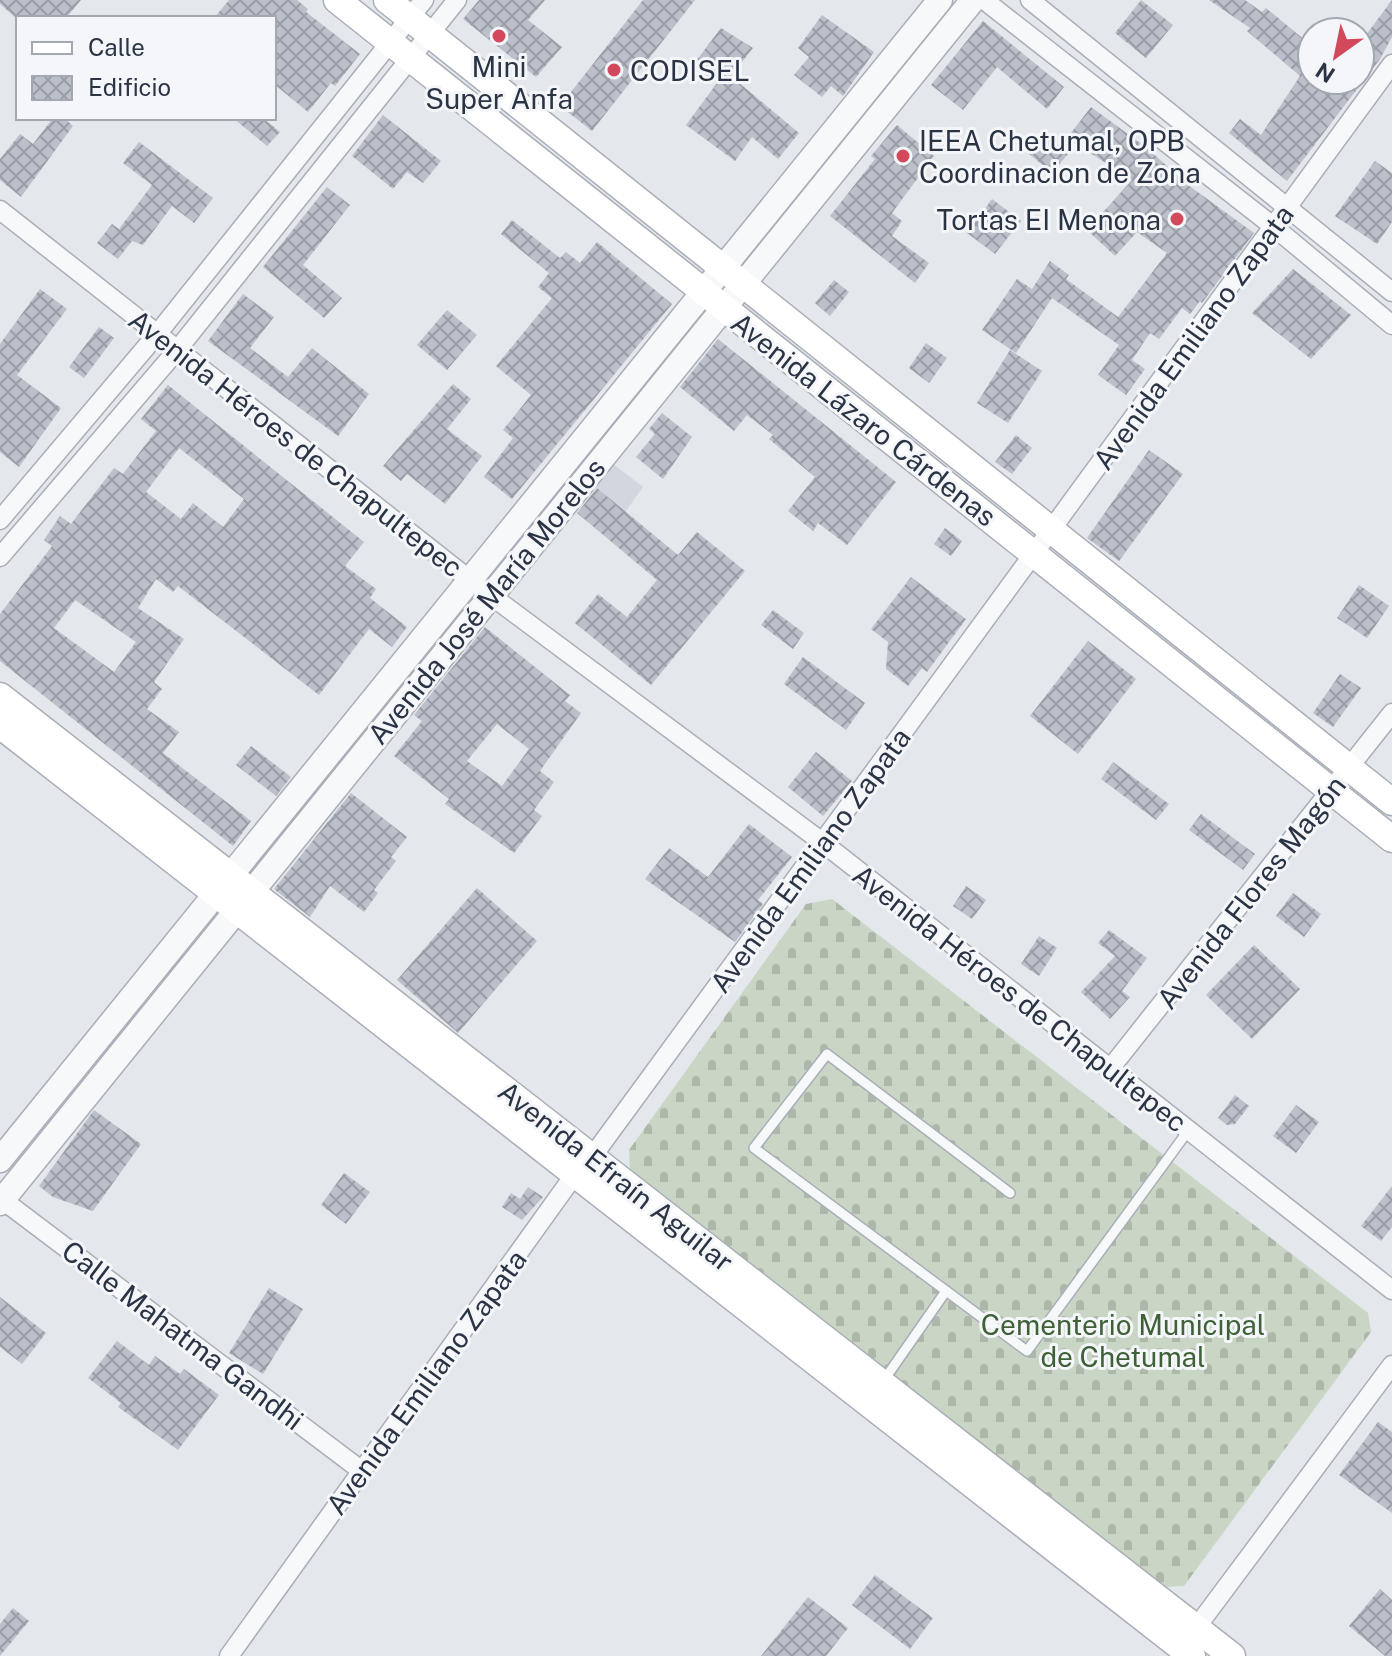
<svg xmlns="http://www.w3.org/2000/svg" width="1392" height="1656" viewBox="0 0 1392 1656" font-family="'Public Sans',sans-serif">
<defs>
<pattern id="cemetery-stones" width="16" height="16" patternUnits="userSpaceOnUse" patternTransform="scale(2)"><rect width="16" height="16" fill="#c9d6c5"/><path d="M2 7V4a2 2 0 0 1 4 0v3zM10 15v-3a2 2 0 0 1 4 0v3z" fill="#adb8ab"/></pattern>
<pattern id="building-cross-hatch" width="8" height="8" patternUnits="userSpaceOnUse" patternTransform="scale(2)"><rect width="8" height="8" fill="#bbc0ca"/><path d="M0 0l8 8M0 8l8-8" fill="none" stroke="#989da6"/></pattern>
</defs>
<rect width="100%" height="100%" fill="#e4e7ec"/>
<polygon fill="#d2d6de" points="612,463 643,487 625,512 595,486"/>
<polygon fill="url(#cemetery-stones)" points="832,899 1368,1313 1371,1332 1184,1586 1162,1587 630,1173 629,1150 806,904"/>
<g fill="url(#building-cross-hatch)" fill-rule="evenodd">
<polygon points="0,0 81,0 66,18 16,18 0,4"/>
<polygon points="229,0 297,0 308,9 306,12 360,54 335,86 331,83 308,112 274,84 274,18 214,18"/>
<polygon points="479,0 545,0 528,20 562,47 536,77 463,19"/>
<polygon points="643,0 695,0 592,131 560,106"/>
<polygon points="1141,0 1173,25 1146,58 1115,33"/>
<polygon points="1209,0 1245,0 1262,12 1266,8 1312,46 1312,80 1360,80 1360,43 1392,0 1392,37 1380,59 1287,181 1229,133 1240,119 1261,135 1300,76 1247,31 1250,28"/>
<polygon points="822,15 874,52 843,96 831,86 822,97 794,75 809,57 798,48"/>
<polygon points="983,21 1064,87 1047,109 997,67 963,110 931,85"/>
<polygon points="721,28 753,48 731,76 799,133 778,159 752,137 735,161 686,125 717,83 693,65"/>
<polygon points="1091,107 1147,148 1188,185 1254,233 1202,303 1200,301 1190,314 1182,308 1159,339 1150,333 1132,360 1145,369 1126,395 1098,375 1119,345 1052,298 1016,353 982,330 1017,279 1032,289 1050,261 1069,275 1066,279 1118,317 1167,253 1137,232 1115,256 1087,230 1132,180 1067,138"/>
<polygon points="383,115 441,161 423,183 407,172 393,189 352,156"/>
<polygon points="53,118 64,118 73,126 21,197 0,180 0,159 20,134 33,144"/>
<polygon points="233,118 263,118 280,132 267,146"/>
<polygon points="897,125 934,156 892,213 902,221 892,236 929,263 915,283 830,216 875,159 871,156"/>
<polygon points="1044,134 1068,154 1052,173 1028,153"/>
<polygon points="139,142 213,198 194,223 172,206 143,245 132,241 118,259 97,243 112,224 119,229 152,185 123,163"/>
<polygon points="1375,161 1392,173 1392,222 1377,244 1335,216"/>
<polygon points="327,187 350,205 303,265 342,298 324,318 263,267"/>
<polygon points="992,199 1021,221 995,254 967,233"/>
<polygon points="512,220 560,258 566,252 580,263 597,242 672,304 512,499 484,477 513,438 503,430 531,395 496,366 552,298 538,287 549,273 501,234"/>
<polygon points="1293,269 1351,315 1311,359 1252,313"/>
<polygon points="834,280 849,292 830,316 815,303"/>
<polygon points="40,289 67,309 17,375 61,408 19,467 0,452 0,344"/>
<polygon points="243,294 274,317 250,348 288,377 312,348 369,394 338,436 208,341"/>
<polygon points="447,310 477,335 447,370 417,345"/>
<polygon points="99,327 114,338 84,378 69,367"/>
<polygon points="718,339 896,482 847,545 818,523 813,531 788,511 815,477 769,439 773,435 747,415 734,431 680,387"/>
<polygon points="926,343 947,358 929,383 909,368"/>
<polygon points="1010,350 1042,371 1008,423 977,403"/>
<polygon points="453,384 471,399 447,429 482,456 445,504 407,474 401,481 383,466"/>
<path d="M168 385 364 542 345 566 376 589 370 598 407 627 392 647 369 629 319 695 178 586 173 592 156 579 138 608 184 639 154 682 162 689 147 709 179 732 163 753 251 821 233 846 0 661V614L52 546 44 540 60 516 71 524 114 468 123 474 156 431 141 419ZM179 448 244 499 223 527 193 503 181 519 146 492ZM75 600 136 642 114 672 54 628Z"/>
<polygon points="662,413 692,437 663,479 636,457 655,434 649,429"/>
<polygon points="1016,435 1032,448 1012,474 995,462"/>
<polygon points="1149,450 1183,474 1119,561 1087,538"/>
<polygon points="597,488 678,555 697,532 745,571 651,685 575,623 598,594 627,617 657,580 577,513"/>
<polygon points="945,528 962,541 951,556 934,544"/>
<polygon points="911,577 966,619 927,672 922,668 908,686 886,669 888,642 871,629"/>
<polygon points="1359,585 1389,606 1367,638 1337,618"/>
<polygon points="773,610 804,633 793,649 761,625"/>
<path d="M485 627 570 695 565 701 581 713 540 771 554 782 534 810 542 816 514 853 445 804 449 799 394 756 422 721 414 715ZM497 724 529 749 502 786 467 761Z"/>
<polygon points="1088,641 1136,679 1078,754 1030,716"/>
<polygon points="803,657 865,703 846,730 784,684"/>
<polygon points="1340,674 1361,688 1333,727 1313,713"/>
<polygon points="251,746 291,777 276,796 236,765"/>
<polygon points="816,752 852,781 823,816 788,787"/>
<polygon points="1113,762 1169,804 1156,820 1101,779"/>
<polygon points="351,793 407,837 391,857 396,861 374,890 378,893 364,912 330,886 310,917 274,889"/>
<polygon points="1201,814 1255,854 1243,870 1189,830"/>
<polygon points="749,824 792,857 758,900 763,904 735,942 645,879 669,848 708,877"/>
<polygon points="966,886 986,900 972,919 953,906"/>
<polygon points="477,888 537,941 458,1033 397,980"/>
<polygon points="1293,893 1321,914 1304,937 1276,916"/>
<polygon points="1109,930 1147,958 1122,991 1130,997 1110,1019 1081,992 1115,956 1098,943"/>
<polygon points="1039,936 1057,948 1039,976 1021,964"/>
<polygon points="1254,945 1300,989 1252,1039 1206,995"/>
<polygon points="1235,1095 1249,1106 1235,1124 1227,1125 1218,1118"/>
<polygon points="1296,1105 1319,1122 1296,1153 1273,1136"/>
<polygon points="94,1110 141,1144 93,1211 53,1197 39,1186"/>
<polygon points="344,1173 370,1192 346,1224 321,1205"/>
<polygon points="1392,1186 1392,1227 1381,1241 1361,1226"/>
<polygon points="528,1187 543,1197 522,1220 502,1207 511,1193 520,1199"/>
<polygon points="269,1288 303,1309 263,1374 229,1353"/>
<polygon points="0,1297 46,1333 22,1364 0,1347"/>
<polygon points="117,1341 149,1365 155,1356 180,1374 184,1369 219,1395 178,1450 118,1407 121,1403 88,1378"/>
<polygon points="1378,1422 1392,1432 1392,1513 1339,1475"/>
<polygon points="875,1575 933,1618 910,1649 852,1605"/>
<polygon points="1380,1589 1392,1600 1392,1656 1385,1656 1349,1626"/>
<polygon points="808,1597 848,1628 826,1656 761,1656"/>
<polygon points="13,1608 29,1621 0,1656 0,1624"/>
</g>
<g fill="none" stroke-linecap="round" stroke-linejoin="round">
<defs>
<g id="service">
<polyline points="1010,1193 827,1054 754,1148 1027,1351 1188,1131"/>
<polyline points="884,1380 946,1291"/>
</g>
<g id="minor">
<polyline points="984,0 1274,227 1392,325"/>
<polyline points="1030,0 1392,292"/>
<polyline points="0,210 470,580 822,842 1392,1290"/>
<polyline points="0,520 158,333 424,0"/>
<polyline points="0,557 178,349 457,0"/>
<polyline points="1109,1070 1392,713"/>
<polyline points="0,1198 362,1471"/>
<polyline points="1190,1636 1392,1365"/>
<polyline points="229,1656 575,1174 592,1157 1392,64"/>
</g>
<g id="tertiary">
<polyline points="0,1160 940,0"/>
<polyline points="0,1203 973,0"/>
</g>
<g id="secondary">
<polyline points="337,0 1392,839"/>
<polyline points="387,0 1392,802"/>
<polyline points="0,696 1232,1656"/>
<polyline points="0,725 1192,1656"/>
</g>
</defs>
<use href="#service" stroke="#a9aeb7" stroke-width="12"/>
<use href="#minor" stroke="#a9aeb7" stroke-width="21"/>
<use href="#tertiary" stroke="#a9aeb7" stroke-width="27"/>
<use href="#secondary" stroke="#a9aeb7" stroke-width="29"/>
<use href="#service" stroke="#f7f8fa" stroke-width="9"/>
<use href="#minor" stroke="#f7f8fa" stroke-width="18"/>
<use href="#tertiary" stroke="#f7f8fa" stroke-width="24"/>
<use href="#secondary" stroke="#fff" stroke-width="26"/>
</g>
<g fill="#d1495b" stroke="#f4f6f9" stroke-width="3">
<circle cx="499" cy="36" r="8"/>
<circle cx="614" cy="70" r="8"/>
<circle cx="903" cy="156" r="8"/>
<circle cx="1177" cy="219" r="8"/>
</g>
<g text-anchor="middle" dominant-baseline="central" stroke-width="6" stroke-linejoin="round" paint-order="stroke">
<g font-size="28" fill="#2b3445" stroke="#f4f6f9" text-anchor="start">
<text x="499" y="66" text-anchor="middle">Mini<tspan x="499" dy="32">Super Anfa</tspan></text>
<text x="630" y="70">CODISEL</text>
<text x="919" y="140">IEEA Chetumal, OPB<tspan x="919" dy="32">Coordinacion de Zona</tspan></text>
<text x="1161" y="219" text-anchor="end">Tortas EI Menona</text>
</g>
<g font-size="28" fill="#2b3445" stroke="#f4f6f9">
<text transform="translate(1193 337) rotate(-54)">Avenida Emiliano Zapata</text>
<text transform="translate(864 419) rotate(38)">Avenida Lázaro Cárdenas</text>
<text transform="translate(296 443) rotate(38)">Avenida Héroes de Chapultepec</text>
<text transform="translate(486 601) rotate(-51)">Avenida José María Morelos</text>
<text transform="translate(810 860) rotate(-54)">Avenida Emiliano Zapata</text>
<text transform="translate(1251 892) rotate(-52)">Avenida Flores Magón</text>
<text transform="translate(1020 998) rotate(38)">Avenida Héroes de Chapultepec</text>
<text transform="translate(616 1176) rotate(38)">Avenida Efraín Aguilar</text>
<text transform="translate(183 1335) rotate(37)">Calle Mahatma Gandhi</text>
<text transform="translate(426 1382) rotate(-54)">Avenida Emiliano Zapata</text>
</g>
<g font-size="28" fill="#3f6138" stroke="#f4f6f9">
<text x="1123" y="1324">Cementerio Municipal<tspan x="1123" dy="32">de Chetumal</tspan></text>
</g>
</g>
<rect x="16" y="16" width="260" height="104" fill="#f4f6f9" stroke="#a4a8b1" stroke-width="2"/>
<rect x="32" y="42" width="40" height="12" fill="#ffffff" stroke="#a4a8b1" stroke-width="2"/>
<text x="88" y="56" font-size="24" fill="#2b3445">Calle</text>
<rect x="32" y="76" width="40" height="24" fill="url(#building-cross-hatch)" stroke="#a4a8b1" stroke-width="2"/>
<text x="88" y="96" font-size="24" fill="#2b3445">Edificio</text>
<g transform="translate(1336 56) rotate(213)"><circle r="38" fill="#f4f6f9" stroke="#a4a8b1" stroke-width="2"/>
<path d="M0-6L14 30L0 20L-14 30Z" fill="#d1495b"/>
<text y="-12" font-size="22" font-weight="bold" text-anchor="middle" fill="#2b3445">N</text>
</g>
</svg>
